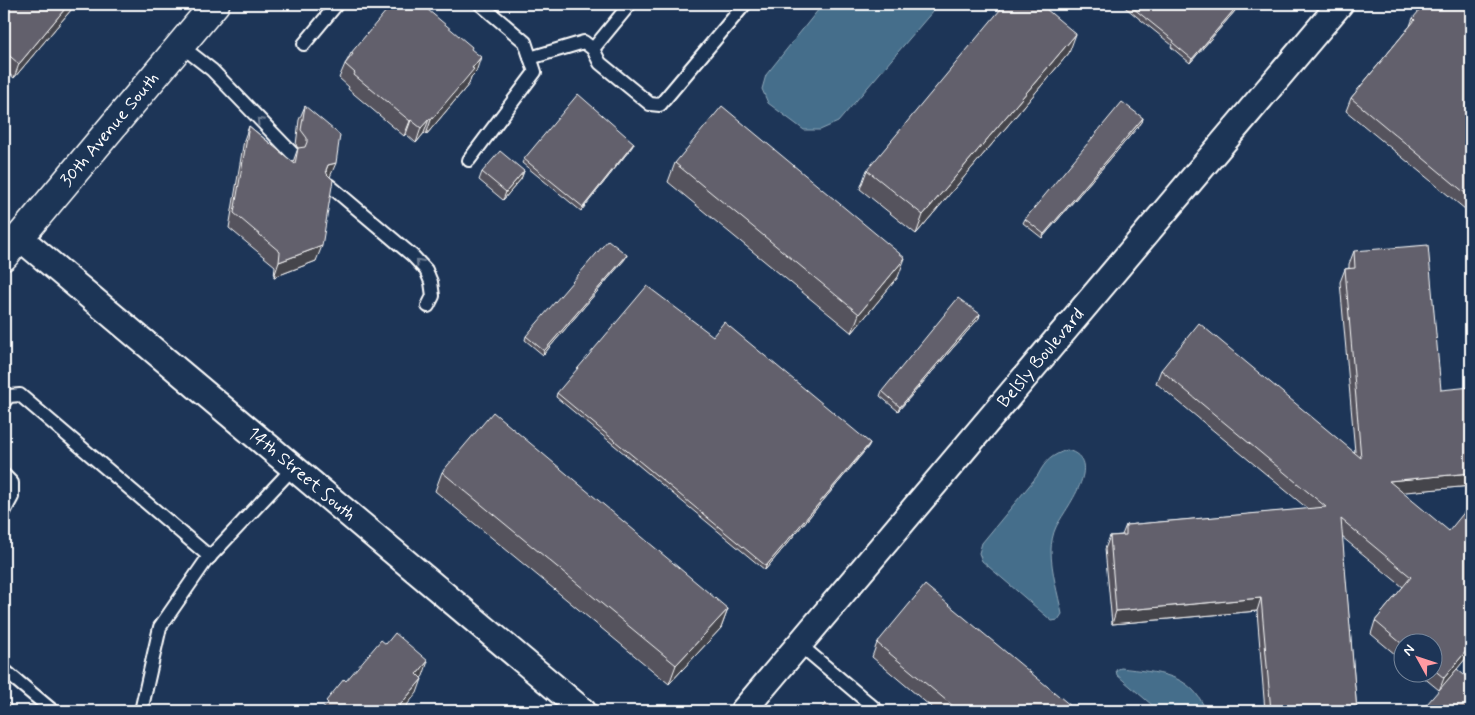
<svg xmlns="http://www.w3.org/2000/svg" width="1475" height="715" viewBox="0 0 1475 715" font-family="Mynerve,sans-serif">
<rect width="100%" height="100%" fill="#1d3557"/>
<filter id="ink" filterUnits="userSpaceOnUse"><feTurbulence type="fractalNoise" baseFrequency=".02" numOctaves="2"/><feDisplacementMap in="SourceGraphic" scale="10" xChannelSelector="R" yChannelSelector="G"/><feConvolveMatrix kernelMatrix="1 2 1 2 8 2 1 2 1" color-interpolation-filters="sRGB"/></filter>
<g filter="url(#ink)">
<g fill="#446e8b" stroke="#8fa8b9">
<polygon points="823,4 939,4 838,122 820,130 804,130 768,103 762,89 766,75"/>
<path d="M1067 450C1106 460 1065 509 1056 527 1053 533 1051 543 1051 550 1051 571 1058 594 1062 614L1058 620 1052 621 982 561 979 553 982 543 1038 475C1045 461 1052 455 1067 450Z"/>
<path d="M1121 668C1157 673 1191 672 1206 711H1159L1117 675 1116 670Z"/>
</g>
<g fill="none" stroke-linecap="round" stroke-linejoin="round">
<defs>
<g id="lane">
<polyline points="630,4 593,49 600,63 650,104 660,105 745,4"/>
<polyline points="304,44 337,4"/>
<polyline points="180,45 212,70 294,155"/>
<polyline points="530,58 584,42 593,49"/>
<polyline points="469,160 535,72 525,42 480,4"/>
<polyline points="329,185 413,256 426,270 431,282 433,296 428,306"/>
<polyline points="4,402 9,396 20,395 210,557"/>
<polyline points="4,475 12,483 12,497 4,512"/>
<polyline points="799,644 878,711"/>
<polyline points="4,670 53,711"/>
<polyline points="141,711 160,627 205,562 293,468"/>
</g>
<g id="street">
<path id="s1" d="M19 237 583 711"/>
<path id="s2" d="M743 711 1340 4"/>
</g>
<g id="secondary">
<path id="s3" d="M4 256 215 4"/>
</g>
</defs>
<use href="#lane" stroke="#fff" stroke-width="16"/>
<use href="#street" stroke="#fff" stroke-width="29"/>
<use href="#secondary" stroke="#fff" stroke-width="31"/>
<use href="#lane" stroke="#1d3557" stroke-width="12"/>
<use href="#street" stroke="#1d3557" stroke-width="25"/>
<use href="#secondary" stroke="#1d3557" stroke-width="28"/>
</g>
<g fill="#54535d" stroke="#fff">
<polygon points="4,4 76,4 14,78 4,70"/>
<polygon points="1121,4 1241,4 1190,63 1171,47 1172,45"/>
<polygon points="1471,4 1471,214 1346,111 1351,98 1410,26 1413,18"/>
<polygon points="471,49 476,72 471,77 469,84 426,135 424,133 416,143 406,134 404,136 348,89 349,87 339,78 345,64 348,59 351,53"/>
<polygon points="1069,53 916,234 860,189 867,170"/>
<polygon points="305,106 330,177 316,261 274,277 275,266 229,228 244,140 249,126 293,162 298,148 296,145 299,120"/>
<polygon points="1143,118 1142,122 1042,238 1023,223 1025,219"/>
<polygon points="634,143 632,147 581,211 522,163 524,159"/>
<polygon points="675,163 898,277 852,333 668,182"/>
<polygon points="524,171 521,179 503,200 479,180 482,172"/>
<polygon points="1354,251 1441,390 1471,486 1403,492 1471,652 1439,690 1417,672 1432,672 1432,642 1402,642 1402,660 1371,634 1375,621 1403,587 1342,537 1357,711 1265,711 1257,611 1112,624 1105,549 1110,536 1122,535 1126,525 1308,509 1156,383 1161,370 1355,452 1340,282 1345,269 1349,268 1349,264"/>
<polygon points="627,255 625,259 543,355 525,340 526,336"/>
<polygon points="980,314 979,318 898,411 880,396 882,391"/>
<polygon points="713,336 870,443 868,447 765,570 556,397 557,393"/>
<polygon points="442,472 728,609 721,628 669,684 435,491"/>
<polygon points="877,643 1077,711 936,711 872,657"/>
</g>
<g fill="#45444c" stroke="#fff">
<polygon points="69,4 76,4 14,78 19,64"/>
<polygon points="1239,4 1241,4 1190,63 1192,59"/>
<polygon points="1076,34 1069,53 916,234 923,215"/>
<polygon points="481,57 476,72 471,77 469,84 426,135 431,120"/>
<polygon points="1143,118 1142,122 1042,238 1044,234"/>
<polygon points="429,119 424,133 416,143 421,128"/>
<polygon points="411,120 406,134 404,136 410,121"/>
<polygon points="634,143 632,147 581,211 583,207"/>
<polygon points="336,163 330,177 321,184 328,165"/>
<polygon points="524,171 521,179 503,200 506,192"/>
<polygon points="322,246 316,261 274,277 279,262"/>
<polygon points="627,255 625,259 543,355 544,351"/>
<polygon points="905,258 898,277 852,333 859,314"/>
<polygon points="980,314 979,318 898,411 900,407"/>
<polygon points="870,443 868,447 765,570 766,566"/>
<polygon points="1471,473 1471,486 1384,494 1389,481"/>
<polygon points="1261,598 1257,611 1112,624 1116,611"/>
<polygon points="728,609 721,628 669,684 676,665"/>
<polygon points="1471,645 1471,652 1439,691 1444,678"/>
<polygon points="428,661 423,676 412,689 417,674"/>
<polygon points="422,679 417,693 402,711 395,711"/>
</g>
<g fill="#62616c" stroke="#fff">
<polygon points="4,4 69,4 19,64 4,51"/>
<polygon points="392,4 421,4 472,47 471,49 481,57 472,68 474,69 431,120 429,119 421,128 411,120 410,121 354,75 355,73 345,64 353,54 351,53"/>
<polygon points="1005,4 1040,4 1076,34 923,215 867,170"/>
<polygon points="1128,4 1239,4 1192,59 1173,43 1174,41"/>
<polygon points="1425,4 1471,4 1471,198 1351,98 1415,20 1413,18"/>
<polygon points="578,94 634,143 583,207 524,159"/>
<polygon points="1122,102 1143,118 1044,234 1025,219"/>
<polygon points="305,106 340,135 336,163 328,165 326,170 327,174 333,180 322,246 279,262 280,252 234,213 249,126 295,164 298,148 305,147 307,142 307,138 301,130"/>
<polygon points="722,106 905,258 859,314 675,163"/>
<polygon points="500,151 524,171 506,192 482,172"/>
<polygon points="608,240 627,255 544,351 526,336"/>
<polygon points="1428,245 1441,390 1471,387 1471,473 1389,481 1449,531 1471,504 1471,645 1444,678 1432,668 1432,642 1402,642 1402,644 1375,621 1411,577 1341,519 1357,711 1271,711 1261,598 1116,611 1110,536 1126,535 1126,525 1326,507 1161,370 1199,323 1361,458 1345,269 1355,268 1354,251"/>
<polygon points="647,286 713,336 724,322 870,443 766,566 557,393"/>
<polygon points="958,298 980,314 900,407 882,391"/>
<polygon points="493,412 728,609 676,665 442,472"/>
<polygon points="925,585 1077,711 959,711 877,643"/>
<polygon points="395,633 428,661 417,674 422,679 395,711 321,711 328,703 326,701 344,679 346,681 381,640 386,644"/>
<polygon points="1457,669 1471,681 1471,711 1421,711"/>
<polygon points="4,700 18,711 4,711"/>
<polygon points="826,703 835,711 819,711"/>
</g>
<defs><path id="oneway-chevron" d="M-2-3.5L2.5 0L-2 3.5" fill="none" stroke-width="1.6" stroke-linecap="round" stroke-linejoin="round" transform="scale(1.25)"/></defs>
<g stroke="#6c7c92">
<use href="#oneway-chevron" transform="translate(260 121) rotate(-134)"/>
<use href="#oneway-chevron" transform="translate(419 262) rotate(-132)"/>
</g>
</g>
<g text-anchor="middle" dominant-baseline="central" stroke-width="5" stroke-linejoin="round" paint-order="stroke">
<g font-size="18" fill="#fff" stroke="#1d3557">
<text stroke="none"><textPath href="#s3" startOffset="165">30th Avenue South</textPath></text>
<text stroke="none"><textPath href="#s2" startOffset="462">Belsly Boulevard</textPath></text>
<text stroke="none"><textPath href="#s1" startOffset="369">14th Street South</textPath></text>
</g>
</g>
<rect width="1475" height="715" fill="none" stroke="#1d3557" stroke-width="20"/>
<rect x="10" y="10" width="1455" height="695" fill="none" stroke="#fff" stroke-width="2" filter="url(#ink)"/>
<g transform="translate(1418 658) rotate(310)"><circle r="24" fill="#1d3557" stroke="#77869a"/>
<path d="M0-4L9 19L0 12L-9 19Z" fill="#ff9aa2"/>
<text y="-8" font-size="14" font-weight="bold" text-anchor="middle" fill="#ffffff">N</text>
</g>
</svg>
